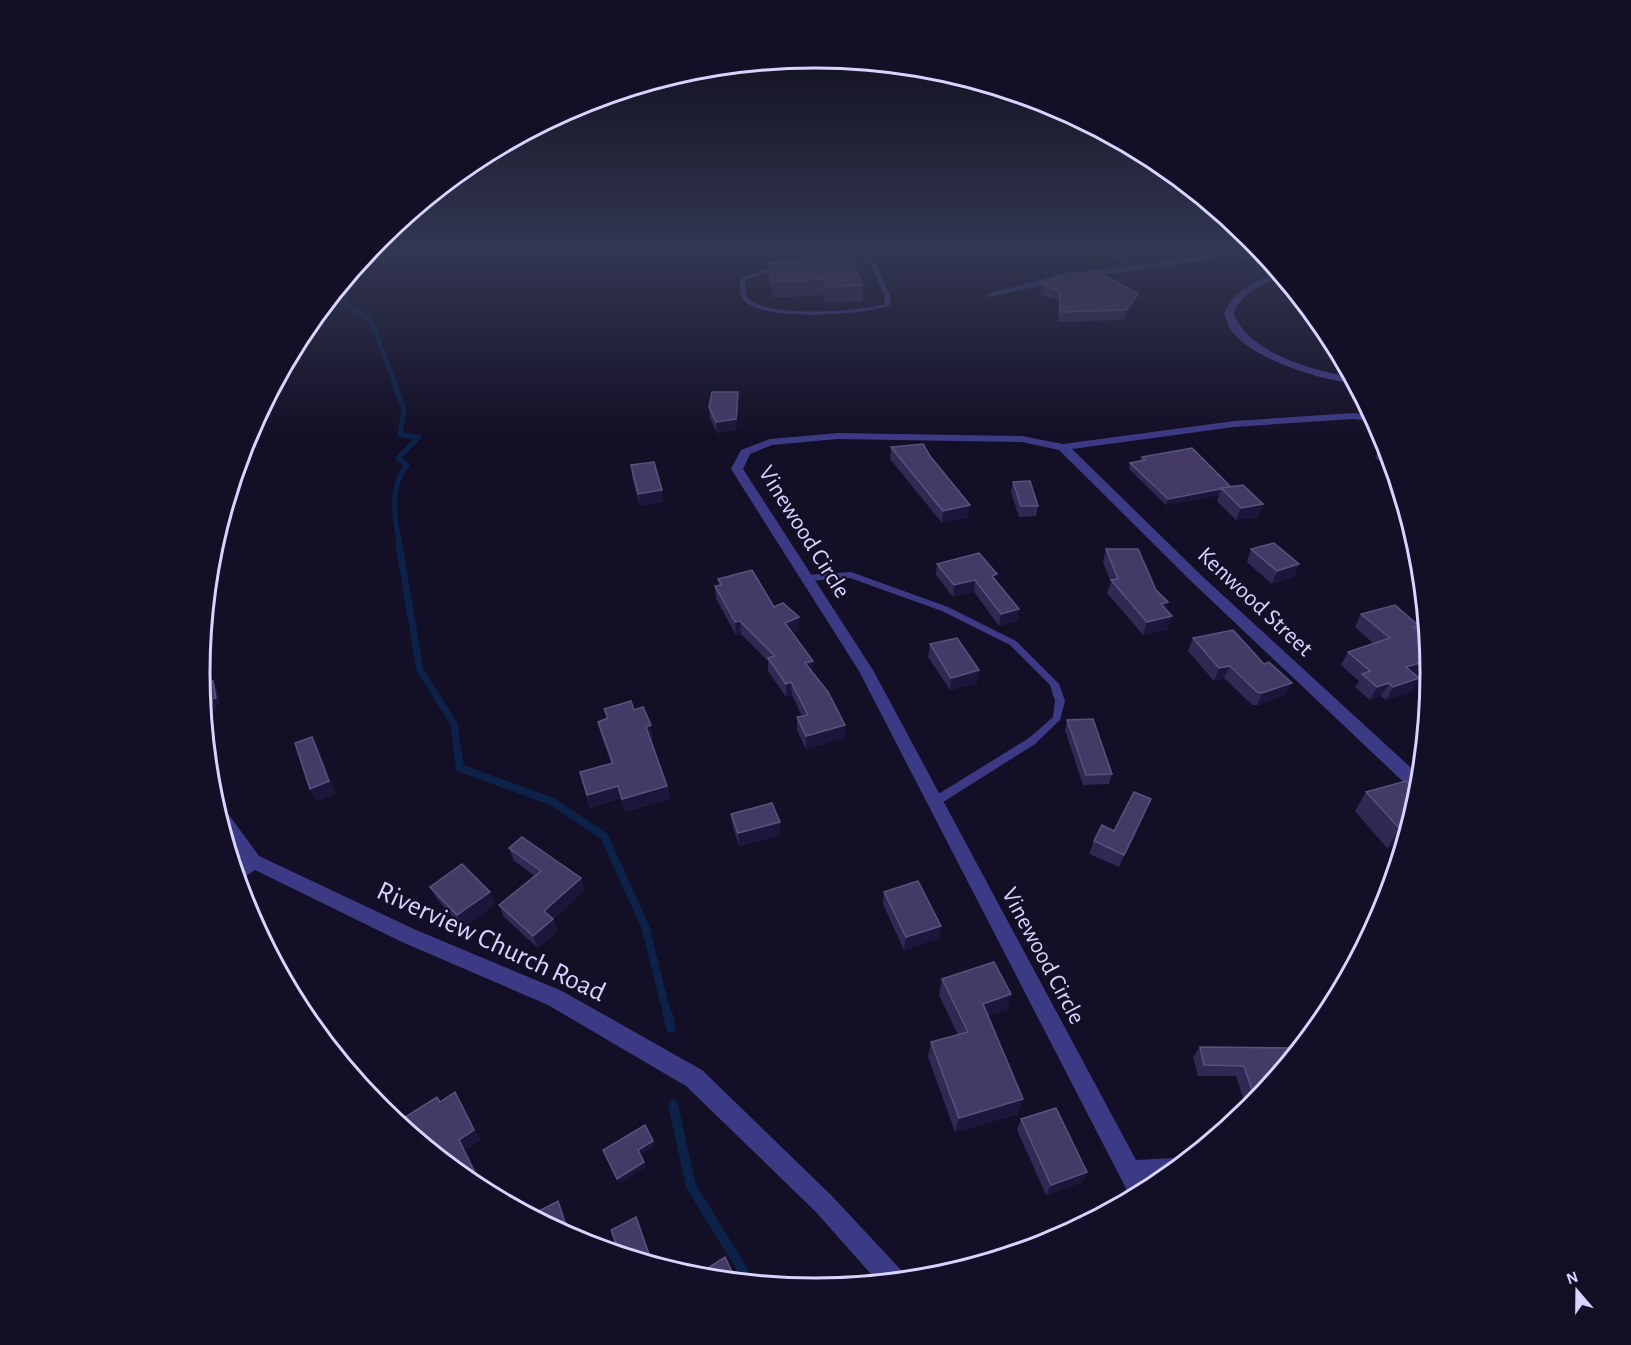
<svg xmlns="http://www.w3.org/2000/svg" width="1631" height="1345" viewBox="0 0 1631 1345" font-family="'Alegreya Sans',sans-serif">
<rect width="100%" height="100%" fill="#130f26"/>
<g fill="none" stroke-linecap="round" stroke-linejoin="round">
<polyline stroke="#0c2248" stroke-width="4.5" points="343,283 346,305 370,319 394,381"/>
<path stroke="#0c2248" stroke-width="5" d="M393 380 404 409 400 435 419 437 398 458 407 465C388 490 395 518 400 547"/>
<polyline stroke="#0c2248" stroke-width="7" points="399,545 420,670 454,724 458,755"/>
<polyline stroke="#0c2248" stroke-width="8" points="458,753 460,768 551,801 604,836 645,926 668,1017"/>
<g stroke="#0c2248" stroke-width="10">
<polyline points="668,1015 671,1028"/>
<polyline points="673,1105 691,1186 742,1269 746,1281"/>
</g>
<g fill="#3d3a85" fill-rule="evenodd">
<path d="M853 249H858L875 261 891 298 889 306C861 315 771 321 747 303 739 298 739 286 741 278L778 265 781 267 780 268 745 280C745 287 745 297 751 301 773 317 859 312 884 304L885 298 870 262 858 254 838 256 836 255 855 251Z"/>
<polygon points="851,572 948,607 1016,641 1059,684 1065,701 1060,720 1035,744 940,804 936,805 932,804 931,801 932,798 1029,738 1053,717 1055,701 1050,685 1010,645 942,611 850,578 806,581 802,578 806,575"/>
<polygon points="229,848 251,850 252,853 251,856 247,857 231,857"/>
</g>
<g fill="#3d3a85" fill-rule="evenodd">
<path d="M1220 249C1235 248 1263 252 1273 264L1229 253 1211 259 1060 281 990 297 986 294 1060 275 1209 255Z"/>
<path d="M1279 272 1283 276C1263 284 1241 292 1234 314 1248 353 1314 371 1352 377L1355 383C1322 381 1247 358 1229 327 1227 323 1226 318 1224 314 1233 290 1256 280 1279 272Z"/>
<polygon points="1353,413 1372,415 1376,421 1353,419 1234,427 1072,449 1202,576 1421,777 1419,793 1414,792 1192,582 1059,450 1022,442 838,439 772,445 750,454 743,469 873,670 1136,1160 1176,1158 1184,1161 1161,1182 1148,1182 1151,1188 1131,1198 859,671 731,469 741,450 770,439 838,433 1022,436 1063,444 1234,421"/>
<polygon points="218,806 224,808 259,856 416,930 562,991 702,1070 831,1195 902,1271 905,1279 878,1282 815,1211 686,1086 548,1005 402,942 255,870 239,881 234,866 242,860 225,836 216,807"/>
</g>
</g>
<g fill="#312854">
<polygon points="790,249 844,249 863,285 863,301 826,303 823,295 774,298 768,278 768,263 805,261 805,256 797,258 790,252"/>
<polygon points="1085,249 1160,249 1159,253 1146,255 1143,262 1128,264"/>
<polygon points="1076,275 1135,304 1124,320 1058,322 1059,301 1040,294 1042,284"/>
<polygon points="738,392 739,402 736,430 717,433 710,418 709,407"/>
<polygon points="1386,445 1394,470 1375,458 1380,447"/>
<polygon points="891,447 930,456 968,517 942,523 890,459"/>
<polygon points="1142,457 1231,487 1263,504 1258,517 1236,520 1217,501 1219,495 1166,505 1129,469 1130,463 1140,461"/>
<polygon points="631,465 663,502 640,506 632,477"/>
<polygon points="1013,482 1038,506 1036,516 1019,517 1011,492"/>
<polygon points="1106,549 1156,590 1168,602 1166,609 1168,629 1143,635 1107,593 1111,582 1103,562"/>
<polygon points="1251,549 1299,564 1294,577 1272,584 1247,562"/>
<polygon points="937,564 996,580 1019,609 1017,621 999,626 974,592 953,597 936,575"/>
<polygon points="718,579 774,607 799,630 792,633 813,661 813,673 845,738 806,749 797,730 797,717 802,716 792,695 786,697 768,671 768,661 741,634 736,635 716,599 715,586 719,585"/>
<polygon points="1361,614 1419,626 1417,630 1416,675 1419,678 1412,691 1386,700 1381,696 1370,700 1355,687 1359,681 1341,665 1348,652 1374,644 1355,627"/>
<polygon points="1193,638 1285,695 1257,705 1252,705 1224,678 1214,681 1188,651"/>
<polygon points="930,644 977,683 950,690 928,657"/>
<polygon points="604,709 634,710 653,738 651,739 667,786 670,799 625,812 621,798 590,808 580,772 611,763 601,735 598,722 607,719"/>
<polygon points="1067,720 1112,774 1109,784 1083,785 1065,730"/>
<polygon points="1366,792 1419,794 1401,852 1395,845 1387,848 1355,811"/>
<polygon points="1151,799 1146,812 1119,867 1089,854 1094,841 1114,831"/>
<polygon points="731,814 780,835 739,846 733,827"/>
<polygon points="509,848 581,878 584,890 553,919 557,931 538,948 504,917 499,905 535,876 514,861"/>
<polygon points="430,887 495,904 463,928 437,899"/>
<polygon points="884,892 941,926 939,938 904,950 883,904"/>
<polygon points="942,979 1011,994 1007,1010 988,1016 1018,1114 955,1132 928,1057 931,1042 958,1035 939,995"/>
<polygon points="1200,1047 1300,1048 1257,1100 1244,1101 1236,1076 1198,1076 1193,1057"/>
<polygon points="1021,1119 1087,1172 1082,1182 1046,1195 1017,1130"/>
</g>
<g fill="#1d163a">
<polygon points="797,249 805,249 805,256 797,258"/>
<polygon points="1143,249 1160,249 1159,253 1146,255 1143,262 1128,264 1129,255"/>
<polygon points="1138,294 1135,304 1124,320 1126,310"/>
<polygon points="738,392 739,402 736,430 717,433 716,422"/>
<polygon points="1221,489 1219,495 1166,505 1168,499"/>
<polygon points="662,490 663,502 640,506 638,494"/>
<polygon points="1263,504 1258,517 1236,520 1241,508"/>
<polygon points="970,505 968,517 942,523 943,511"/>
<polygon points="1299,564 1294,577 1272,584 1277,571"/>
<polygon points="975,580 974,592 953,597 954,585"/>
<polygon points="1168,602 1163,615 1161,604"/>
<polygon points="1019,609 1017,621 999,626 1001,614"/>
<polygon points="1172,616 1168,629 1143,635 1147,622"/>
<polygon points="799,617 799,630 785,636 785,623"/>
<polygon points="740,621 741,634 736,635 735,622"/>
<polygon points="1430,660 1431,671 1398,680 1406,667"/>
<polygon points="813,661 813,674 805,663"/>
<polygon points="1230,666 1224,678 1214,681 1219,668"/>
<polygon points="979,670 977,683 950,690 951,678"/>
<polygon points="1419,678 1412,691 1386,700 1393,687"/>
<polygon points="213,681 217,687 220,704 216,706 216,710 204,714 203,706 212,699"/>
<polygon points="791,682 792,695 786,697 786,684"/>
<polygon points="1292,683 1285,695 1257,705 1262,693"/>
<polygon points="1389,683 1381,696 1370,700 1377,687"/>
<polygon points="651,725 653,738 649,739 646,727"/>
<polygon points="845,725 845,738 806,749 806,736"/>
<polygon points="312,737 319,749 336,794 317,802 310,789"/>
<polygon points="618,786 621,798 590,808 587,795"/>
<polygon points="667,786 670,799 625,812 622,799"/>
<polygon points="1151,799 1146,812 1119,867 1124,855"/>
<polygon points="780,822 780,835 739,846 738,833"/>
<polygon points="1409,826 1395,845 1387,848 1400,829"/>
<polygon points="581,878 584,890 553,919 557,931 538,948 533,936 544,911"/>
<polygon points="490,892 495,904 463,928 457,915"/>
<polygon points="941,926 939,938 904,950 906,937"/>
<polygon points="1011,994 1007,1010 979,1019 983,1004"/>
<polygon points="455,1092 462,1103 481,1140 466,1150 482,1183 477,1186 467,1179 459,1140"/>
<polygon points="1023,1099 1018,1114 955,1132 959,1118"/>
<polygon points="653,1141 654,1146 640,1156 638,1150"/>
<polygon points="644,1162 646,1167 619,1184 617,1179"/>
<polygon points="1087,1172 1082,1182 1046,1195 1051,1185"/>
<polygon points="558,1201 563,1210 570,1232 566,1234 555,1228"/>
<polygon points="636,1217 653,1263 644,1261"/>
</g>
<g fill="#433a66" stroke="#5a527e" stroke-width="1.5">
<polygon points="805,249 844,249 849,252 863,285 826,287 823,279 773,282 768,263 819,260"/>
<polygon points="1110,249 1145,249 1147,250 1145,253 1129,255"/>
<polygon points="1097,271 1138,294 1126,310 1060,312 1060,292 1042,284 1072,272 1076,275"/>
<polygon points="712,392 738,392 736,419 716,422 709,407"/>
<polygon points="923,444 930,456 970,505 943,511 891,447"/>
<polygon points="1386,445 1389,452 1380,447"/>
<polygon points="1192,448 1231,487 1168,499 1130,463 1145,460 1142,457"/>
<polygon points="654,462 662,490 638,494 631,465"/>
<polygon points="1030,481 1038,506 1021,506 1013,482"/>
<polygon points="1243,485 1263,504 1241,508 1221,488"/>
<polygon points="1274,543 1299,564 1277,571 1251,549"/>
<polygon points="1106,549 1138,549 1156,590 1168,602 1161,604 1172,616 1147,622 1111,580 1118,579"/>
<polygon points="979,553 997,574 992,576 1019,609 1001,614 975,580 954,585 937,564"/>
<polygon points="752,570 774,607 783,603 799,617 785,623 813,661 805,663 828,692 845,725 806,736 797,717 808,715 791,682 786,684 768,658 775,656 740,621 735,622 715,586 722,585 718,579"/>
<polygon points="1395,605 1419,626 1413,627 1428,639 1430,660 1406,667 1419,678 1393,687 1389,683 1377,687 1362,674 1370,671 1348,652 1390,638 1361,614"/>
<polygon points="1233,630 1264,664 1269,662 1292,683 1262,693 1257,692 1230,666 1219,668 1193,638"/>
<polygon points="957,638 979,670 951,678 930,644"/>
<polygon points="213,681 216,698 212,699 212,703 203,706 201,685"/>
<polygon points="631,701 634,710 643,707 651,725 646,727 667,786 622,799 618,786 587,795 580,772 613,763 598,722 608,718 604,709"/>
<polygon points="1093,719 1112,774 1086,775 1067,720"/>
<polygon points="312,737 329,781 310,789 295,743"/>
<polygon points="1406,781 1419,794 1409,827 1400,829 1366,792"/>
<polygon points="1134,792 1151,799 1124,855 1094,841 1102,825 1114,831"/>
<polygon points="772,803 780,822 738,833 731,814"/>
<polygon points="522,837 581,878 544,911 553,919 533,936 499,905 541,871 509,848"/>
<polygon points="462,864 490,892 457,915 430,887"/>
<polygon points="918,881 941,926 906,937 884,892"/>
<polygon points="994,962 1011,994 983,1004 1023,1099 959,1118 931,1042 968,1032 942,979"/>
<polygon points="1200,1047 1300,1048 1265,1090 1252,1090 1244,1066 1204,1065"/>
<polygon points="455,1092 474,1130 459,1140 475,1173 467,1179 406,1129 402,1119 437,1097 440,1102"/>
<polygon points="1056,1108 1087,1172 1051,1185 1021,1119"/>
<polygon points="645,1125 653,1141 638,1150 644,1162 617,1179 603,1150"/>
<polygon points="558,1201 565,1223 555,1228 531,1215"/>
<polygon points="636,1217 650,1257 644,1261 609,1250 617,1246 611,1230"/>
<polygon points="725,1257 735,1278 732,1280 706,1277 703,1271"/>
</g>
<linearGradient id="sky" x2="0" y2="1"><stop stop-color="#0a0815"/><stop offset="0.57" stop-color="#333752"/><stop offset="1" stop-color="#333752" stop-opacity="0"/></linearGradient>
<rect width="1631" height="437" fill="url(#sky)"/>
<g text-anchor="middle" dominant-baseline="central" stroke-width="4.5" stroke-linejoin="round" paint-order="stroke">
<g font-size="24" fill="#d9d4ff" stroke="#130f26">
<text transform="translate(804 532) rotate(58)">Vinewood Circle</text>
<text transform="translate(1255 602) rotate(43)">Kenwood Street</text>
<text transform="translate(1043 956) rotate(62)">Vinewood Circle</text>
</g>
<g font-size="28" fill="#d9d4ff" stroke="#130f26">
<text transform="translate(491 942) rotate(25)">Riverview Church Road</text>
</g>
</g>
<path d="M0 0H1631V1345H0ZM210 673a605 605 0 1 1 1210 0a605 605 0 1 1-1210 0Z" fill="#130f26" fill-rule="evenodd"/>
<path fill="none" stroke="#d9d4ff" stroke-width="3" d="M210 673a605 605 0 1 1 1210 0a605 605 0 1 1-1210 0Z"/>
<g transform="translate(1577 1291) rotate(340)" stroke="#130f26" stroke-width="4.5" paint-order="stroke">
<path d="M0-4.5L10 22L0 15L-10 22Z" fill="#d9d4ff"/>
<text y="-9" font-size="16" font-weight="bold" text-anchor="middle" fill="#d9d4ff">N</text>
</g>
</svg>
